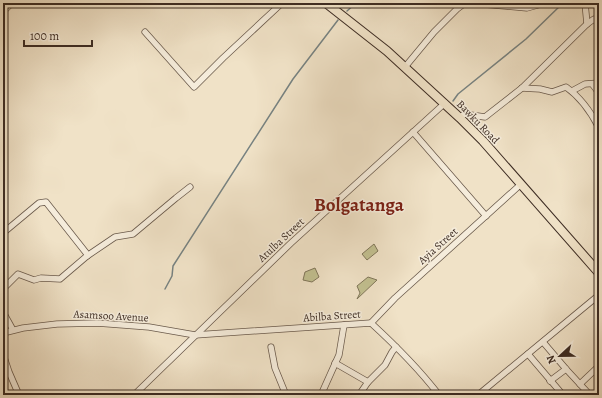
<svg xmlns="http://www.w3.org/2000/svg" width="602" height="398" viewBox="0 0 602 398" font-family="Alegreya,serif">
<rect width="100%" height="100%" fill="#f0e2c7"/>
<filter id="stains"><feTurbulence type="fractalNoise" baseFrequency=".005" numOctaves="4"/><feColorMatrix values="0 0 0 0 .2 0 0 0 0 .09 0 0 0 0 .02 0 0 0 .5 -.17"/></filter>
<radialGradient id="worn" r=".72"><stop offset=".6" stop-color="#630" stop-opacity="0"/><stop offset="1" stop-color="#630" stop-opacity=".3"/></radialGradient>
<g fill="#c2c090" stroke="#80765a">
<polygon points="374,244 378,251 367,260 362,254"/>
<polygon points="315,268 319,277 312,282 303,280 305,272"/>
<polygon points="368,277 377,280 357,299 360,293 357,286"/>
</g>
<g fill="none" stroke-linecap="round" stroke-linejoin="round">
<g stroke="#778281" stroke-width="1.5">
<polyline points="347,11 356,3"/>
<polyline points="453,101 458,94 526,39 562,4"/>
<polyline points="165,289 172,276 173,266 293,79 338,20"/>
</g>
<defs>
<g id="minor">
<polyline points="471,3 527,8 545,3"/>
<polyline points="563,3 566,3"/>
<polyline points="585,3 587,24"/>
<polyline points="145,32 194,87 223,58 282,3"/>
<polyline points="405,67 434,32 457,9 465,3"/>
<polyline points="593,85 599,93"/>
<path d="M522 88 540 89 552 92 566 87C580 97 592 114 599 128"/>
<polyline points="572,91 585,84 599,83"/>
<polyline points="460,118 464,114 485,117 522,88 587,24 594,19 599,23"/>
<polyline points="413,132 486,216"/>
<polyline points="3,233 39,203 46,202 87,254 87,256"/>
<polyline points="3,289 18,274 34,280 41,278 60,279 87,256 115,237 133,234 176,198 190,187"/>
<polyline points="3,312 13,330"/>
<polyline points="371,323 395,298 520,185"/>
<path d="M3 333 23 328 57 324 97 323 149 327 195 335 371 323C395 345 419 369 439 395"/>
<polyline points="543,342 566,369 590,395"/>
<polyline points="271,347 275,368 286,395"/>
<polyline points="3,354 9,372 19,395"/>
<polyline points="528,354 563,395"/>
<polyline points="335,363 368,382"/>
<polyline points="550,381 566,369"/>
<polyline points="580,384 599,366"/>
<polyline points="134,395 291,243 445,103"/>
<polyline points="321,395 339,355 344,325"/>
<polyline points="359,395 368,382 385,365 392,352 396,347"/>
<polyline points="478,395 599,295"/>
</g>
<polyline id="major" points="3,11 11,3"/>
<polyline id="highway" points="326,3 387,51 460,118 483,141 599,273"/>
</defs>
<use href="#minor" stroke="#6a5a4c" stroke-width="7"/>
<use href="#major" stroke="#3d2c23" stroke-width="8"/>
<use href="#highway" stroke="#3d2c23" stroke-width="10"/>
<use href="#minor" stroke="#f5ecdb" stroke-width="5.5"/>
<use href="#major" stroke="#f0e2c7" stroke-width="7"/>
<use href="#highway" stroke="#f0e2c7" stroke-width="8"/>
</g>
<g text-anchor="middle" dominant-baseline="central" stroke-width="3" stroke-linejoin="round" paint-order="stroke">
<g font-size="11" fill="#3d2c23" stroke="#f5ecdb">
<text transform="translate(478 122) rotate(46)">Bawku Road</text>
<text transform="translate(281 240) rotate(-43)">Atulba Street</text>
<text transform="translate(438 246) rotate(-42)">Ayia Street</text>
<text transform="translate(111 316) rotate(3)">Asamsoo Avenue</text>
<text transform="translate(332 316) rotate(-4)">Abilba Street</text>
</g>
<g font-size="19" font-weight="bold" fill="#7a1f14" stroke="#f5ecdb">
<text x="359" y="205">Bolgatanga</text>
</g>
</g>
<rect width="602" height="398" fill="none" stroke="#f0e2c7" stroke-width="16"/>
<rect x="4" y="4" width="594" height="390" fill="none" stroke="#3d2c23" stroke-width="2"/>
<rect x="8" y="8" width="586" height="382" fill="none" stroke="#3d2c23"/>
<g transform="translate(560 356) rotate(248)" stroke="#f5ecdb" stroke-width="3" paint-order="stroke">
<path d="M0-3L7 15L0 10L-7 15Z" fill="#3d2c23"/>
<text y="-6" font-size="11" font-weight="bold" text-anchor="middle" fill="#3d2c23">N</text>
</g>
<path d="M24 40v6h68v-6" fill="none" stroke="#3d2c23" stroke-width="2"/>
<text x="30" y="40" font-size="12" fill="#3d2c23" stroke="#f5ecdb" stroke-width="3" paint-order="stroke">100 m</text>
<rect width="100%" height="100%" filter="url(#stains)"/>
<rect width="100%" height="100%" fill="url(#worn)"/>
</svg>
